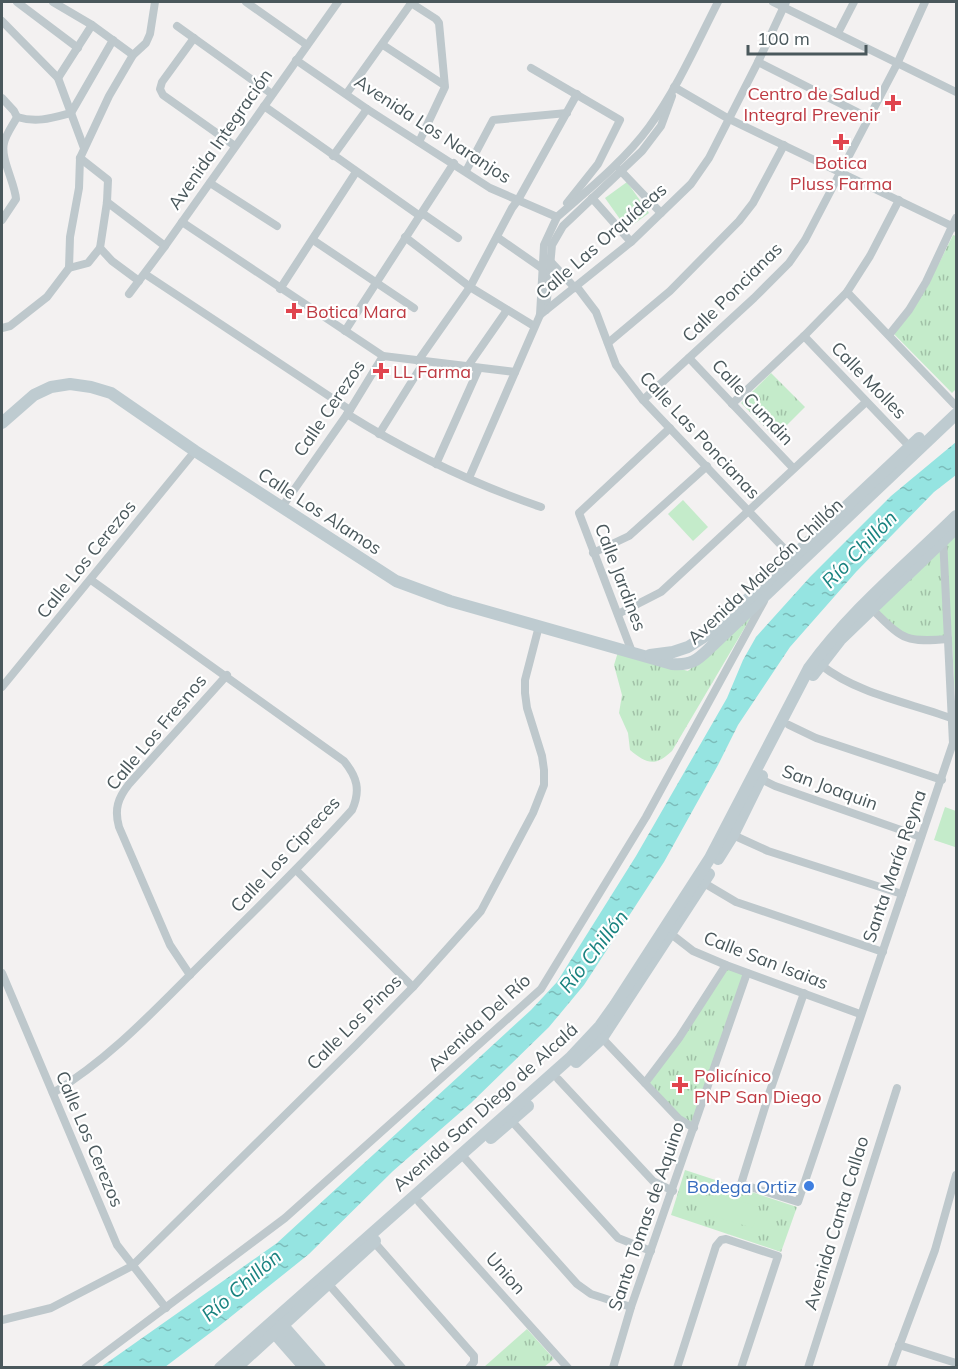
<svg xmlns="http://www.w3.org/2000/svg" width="958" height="1369" viewBox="0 0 958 1369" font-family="Mulish,sans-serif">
<defs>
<pattern id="park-tufts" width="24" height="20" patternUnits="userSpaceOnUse" patternTransform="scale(1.5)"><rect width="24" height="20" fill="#c4ebca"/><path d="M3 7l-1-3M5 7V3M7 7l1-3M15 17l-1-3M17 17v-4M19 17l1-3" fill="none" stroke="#a1c1a7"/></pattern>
<pattern id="water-ripples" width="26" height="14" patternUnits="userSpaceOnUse" patternTransform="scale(1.5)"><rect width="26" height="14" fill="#95e4e1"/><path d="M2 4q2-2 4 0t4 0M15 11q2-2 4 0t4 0" fill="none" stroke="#7cbcba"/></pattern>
</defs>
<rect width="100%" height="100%" fill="#f3f1f1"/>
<g fill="url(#park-tufts)">
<polygon points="953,235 956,236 956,389 952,393 894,334 939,263"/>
<polygon points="771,373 805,407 775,437 741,403"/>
<polygon points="956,532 956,711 946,543"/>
<polygon points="940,548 945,637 909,638 877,611"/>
<path d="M754 612 672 751C655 767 647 764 630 750L628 733 619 713 622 695 614 665 618 652 688 671Z"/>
<polygon points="726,968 744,974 692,1124 680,1116 649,1084"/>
<polygon points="685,1170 797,1207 781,1252 671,1215"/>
<polygon points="527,1329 554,1359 544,1367 484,1367"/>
</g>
<g fill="#c4ebca">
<polygon points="627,182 649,213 627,229 605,198"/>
<polygon points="683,500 708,527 693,541 668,514"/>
<polygon points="945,807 956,811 955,847 934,840"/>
<polygon points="720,1195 759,1207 753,1228 713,1216"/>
</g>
<polygon fill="url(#water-ripples)" points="956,442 956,475 934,492 856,572 790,647 738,725 718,765 664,862 584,985 549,1027 471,1103 393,1171 309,1254 218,1327 165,1367 101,1367 277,1243 531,1010 557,982 636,856 727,698 743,660 756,637 810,577 891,496"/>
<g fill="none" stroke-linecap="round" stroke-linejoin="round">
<g stroke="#bec8cc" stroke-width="8">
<polyline points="17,2 78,48"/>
<polyline points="53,2 92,25 133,55"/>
<polyline points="246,2 307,45"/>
<polyline points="773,2 956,92"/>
<polyline points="411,3 436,19 439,23 445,87 419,142"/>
<polyline points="2,21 58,78 84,148"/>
<polyline points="177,26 272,94"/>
<polyline points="838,33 854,2"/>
<polyline points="194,38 162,82 160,89 163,95 235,146"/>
<polyline points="383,45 444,85"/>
<polyline points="296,60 367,109 490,188 557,217"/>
<polyline points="758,62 869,118"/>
<polyline points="531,68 620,120 598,164 567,203"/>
<polyline points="58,78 92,25"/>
<polyline points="674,87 729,119 956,228"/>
<polyline points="347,93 412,2"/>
<path d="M2 98 14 111 17 117C13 125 6 134 4 143 0 158 15 183 16 199L2 220"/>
<polyline points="264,106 420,216"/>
<path d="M17 117C37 123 52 118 71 113L113 40"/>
<polyline points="333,156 367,109"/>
<polyline points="80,158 108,180 107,202 100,248 112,261 139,281"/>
<polyline points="620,170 661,213"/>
<polyline points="466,171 493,120 567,113"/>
<polyline points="210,183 277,226"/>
<polyline points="592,198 631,242"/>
<polyline points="107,202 165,246"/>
<polyline points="422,213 458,238"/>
<polyline points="182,222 383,356 515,372"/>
<polyline points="405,237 470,287 534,326"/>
<polyline points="497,237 543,269"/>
<polyline points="313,240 414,308"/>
<polyline points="550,261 575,288"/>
<polyline points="69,268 88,263 100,248"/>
<polyline points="145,274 350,410"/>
<polyline points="577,287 596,312 616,365 643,400 795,560"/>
<polyline points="280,289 356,172"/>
<polyline points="847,292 955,405"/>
<polyline points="129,294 165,246 338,2"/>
<polyline points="546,310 552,245 563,226 642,151 661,126 672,96"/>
<polyline points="540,315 631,242 691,184 709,158 758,62 786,2"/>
<polyline points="2,328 10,326 47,297 69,268 70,237 79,188 80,158 109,96 133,55 146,43 150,34 155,2"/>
<polyline points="345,331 454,163"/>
<polyline points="889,335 909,310 926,282 956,218"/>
<polyline points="804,336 910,447"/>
<polyline points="608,343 670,291 739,221 753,203 784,145"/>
<polyline points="689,358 793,468"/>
<polyline points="418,361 470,287 512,208 518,200 577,94"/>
<polyline points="468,366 507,310"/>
<polyline points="643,400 754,298 789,263 805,240 897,64 925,2"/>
<polyline points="732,404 804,336 847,292 870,256 899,200"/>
<path d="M347 414C408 452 473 484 541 507"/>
<polyline points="379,434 424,362"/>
<polyline points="436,464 479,368"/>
<path d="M469 478 540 315 544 245 557 217C589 189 624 161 649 127 677 89 697 43 718 2"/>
<polyline points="282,507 350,410 383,356"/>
<polyline points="593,553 629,536 707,466"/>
<path d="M873 610C903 639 904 643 948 639"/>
<polyline points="618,614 661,592 866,402"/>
<polyline points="632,652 579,513 670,428"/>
<path d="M821 665C859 695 912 703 956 720"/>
<polyline points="2,687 195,451"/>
<polyline points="789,725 816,738 942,780"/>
<polyline points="761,779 775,786 921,837"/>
<polyline points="733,835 768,851 902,894"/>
<polyline points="296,870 413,987"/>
<polyline points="704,883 736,902 883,952"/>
<polyline points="666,930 693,951 726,965 860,1014"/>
<polyline points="2,973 117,1245 166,1308"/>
<path d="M190 975 170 945 119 827C114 809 118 798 129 784L227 675"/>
<polyline points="804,993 770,1091 741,1184 798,1202 953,743 943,538"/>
<polyline points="602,1038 679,1119 694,1128"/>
<polyline points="558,1079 653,1181 673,1191"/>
<polyline points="645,1083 679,1038 726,965"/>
<path d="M53 1093C114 1056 160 1004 211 954 258 907 307 860 352 810 361 790 357 777 344 761L91 580"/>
<polyline points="508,1117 618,1238 651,1251"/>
<polyline points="461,1154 577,1284 591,1294 631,1307"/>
<polyline points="419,1202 568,1368"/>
<polyline points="374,1242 474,1356 474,1362 469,1368"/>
<polyline points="325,1280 402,1368"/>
<polyline points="2,1320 51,1308 132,1266 356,1045 413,987 481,911 533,813 544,785 544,770 542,756 527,708 525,693 525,680 539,626"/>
<polyline points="899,1345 956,1363"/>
<polyline points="85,1368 285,1218 541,989 646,817 764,601"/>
<polyline points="613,1368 631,1307 747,973"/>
<polyline points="677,1368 716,1246 721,1240 726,1239 778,1256 741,1368"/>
<polyline points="808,1368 897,1088"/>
<polyline points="891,1368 935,1250 956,1175"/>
</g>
<g stroke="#becbd0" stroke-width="12">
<path d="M2 423 34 395 51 387 70 384 91 387 111 393 195 451 396 581 450 601 672 664C694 666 699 658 714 644L956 414"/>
<polyline points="650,655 673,652 688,647 707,635 733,613 919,438"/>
<polyline points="813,675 840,640 956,528"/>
<polyline points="718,859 733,835 762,776"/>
<polyline points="576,1062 602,1038 709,874"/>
<polyline points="491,1138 528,1106"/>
<polyline points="278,1320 320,1368"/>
<polyline points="270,1328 305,1368"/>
<path d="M220 1368 570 1058 600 1026 615 1005 710 858 809 668C850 611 906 565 956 516"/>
<polyline points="236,1368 375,1241"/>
</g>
</g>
<g fill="#e0444e" stroke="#fff" stroke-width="2">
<path d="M890 94h6v6h6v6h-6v6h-6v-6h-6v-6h6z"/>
<path d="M838 133h6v6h6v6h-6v6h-6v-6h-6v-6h6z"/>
<path d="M291 302h6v6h6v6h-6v6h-6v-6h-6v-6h6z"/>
<path d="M378 362h6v6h6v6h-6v6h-6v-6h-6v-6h6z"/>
<path d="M677 1076h6v6h6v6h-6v6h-6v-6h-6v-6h6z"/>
</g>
<circle fill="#3f7fe0" stroke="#fff" stroke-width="2" cx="809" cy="1186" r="6"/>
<g text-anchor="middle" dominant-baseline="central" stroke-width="4.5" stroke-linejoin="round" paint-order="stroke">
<g font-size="18" fill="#be3a42" stroke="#fff" text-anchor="start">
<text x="880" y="93" text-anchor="end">Centro de Salud<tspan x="880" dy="21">Integral Prevenir</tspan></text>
<text x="841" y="162" text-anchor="middle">Botica<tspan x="841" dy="21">Pluss Farma</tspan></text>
<text x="306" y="311">Botica Mara</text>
<text x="393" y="371">LL Farma</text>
<text x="694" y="1075">Policínico<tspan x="694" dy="21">PNP San Diego</tspan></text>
</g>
<g font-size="18" fill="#4a585c" stroke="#fff">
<text transform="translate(433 129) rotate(33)">Avenida Los Naranjos</text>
<text transform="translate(220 139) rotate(-55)">Avenida Integración</text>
<text transform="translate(601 241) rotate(-41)">Calle Las Orquídeas</text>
<text transform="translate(732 292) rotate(-45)">Calle Poncianas</text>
<text transform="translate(869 380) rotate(46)">Calle Molles</text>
<text transform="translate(753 402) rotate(47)">Calle Cumdin</text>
<text transform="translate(329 408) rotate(-56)">Calle Cerezos</text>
<text transform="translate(700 435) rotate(47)">Calle Las Poncianas</text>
<text transform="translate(320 511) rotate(33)">Calle Los Alamos</text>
<text transform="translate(86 559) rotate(-51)">Calle Los Cerezos</text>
<text transform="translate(765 571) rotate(-43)">Avenida Malecón Chillón</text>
<text transform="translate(621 577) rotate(69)">Calle Jardines</text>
<text transform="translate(156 732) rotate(-50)">Calle Los Fresnos</text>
<text transform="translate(830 787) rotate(20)">San Joaquin</text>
<text transform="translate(285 854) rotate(-47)">Calle Los Cipreces</text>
<text transform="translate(894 866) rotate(-71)">Santa María Reyna</text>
<text transform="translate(766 960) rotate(21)">Calle San Isaias</text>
<text transform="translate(354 1022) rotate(-45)">Calle Los Pinos</text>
<text transform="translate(479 1022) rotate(-43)">Avenida Del Río</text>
<text transform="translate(485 1107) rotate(-42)">Avenida San Diego de Alcalá</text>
<text transform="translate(90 1139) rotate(67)">Calle Los Cerezos</text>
<text transform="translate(646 1216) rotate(-71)">Santo Tomas de Aquino</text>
<text transform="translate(836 1223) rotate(-73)">Avenida Canta Callao</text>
<text transform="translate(506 1273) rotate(48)">Union</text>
</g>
<g font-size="18" fill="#366cbe" stroke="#fff" text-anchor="end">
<text x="797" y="1186">Bodega Ortiz</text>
</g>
<g font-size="20" font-style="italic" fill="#19827f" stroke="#fff">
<text transform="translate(859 549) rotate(-46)">Río Chillón</text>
<text transform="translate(593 951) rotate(-52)">Río Chillón</text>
<text transform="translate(241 1285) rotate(-41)">Río Chillón</text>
</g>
</g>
<rect width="958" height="1369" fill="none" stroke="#4a585c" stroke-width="6"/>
<path d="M748 45v9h118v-9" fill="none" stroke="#4a585c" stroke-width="3"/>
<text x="757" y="45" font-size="18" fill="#4a585c" stroke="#ffffff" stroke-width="4.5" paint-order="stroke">100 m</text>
</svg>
